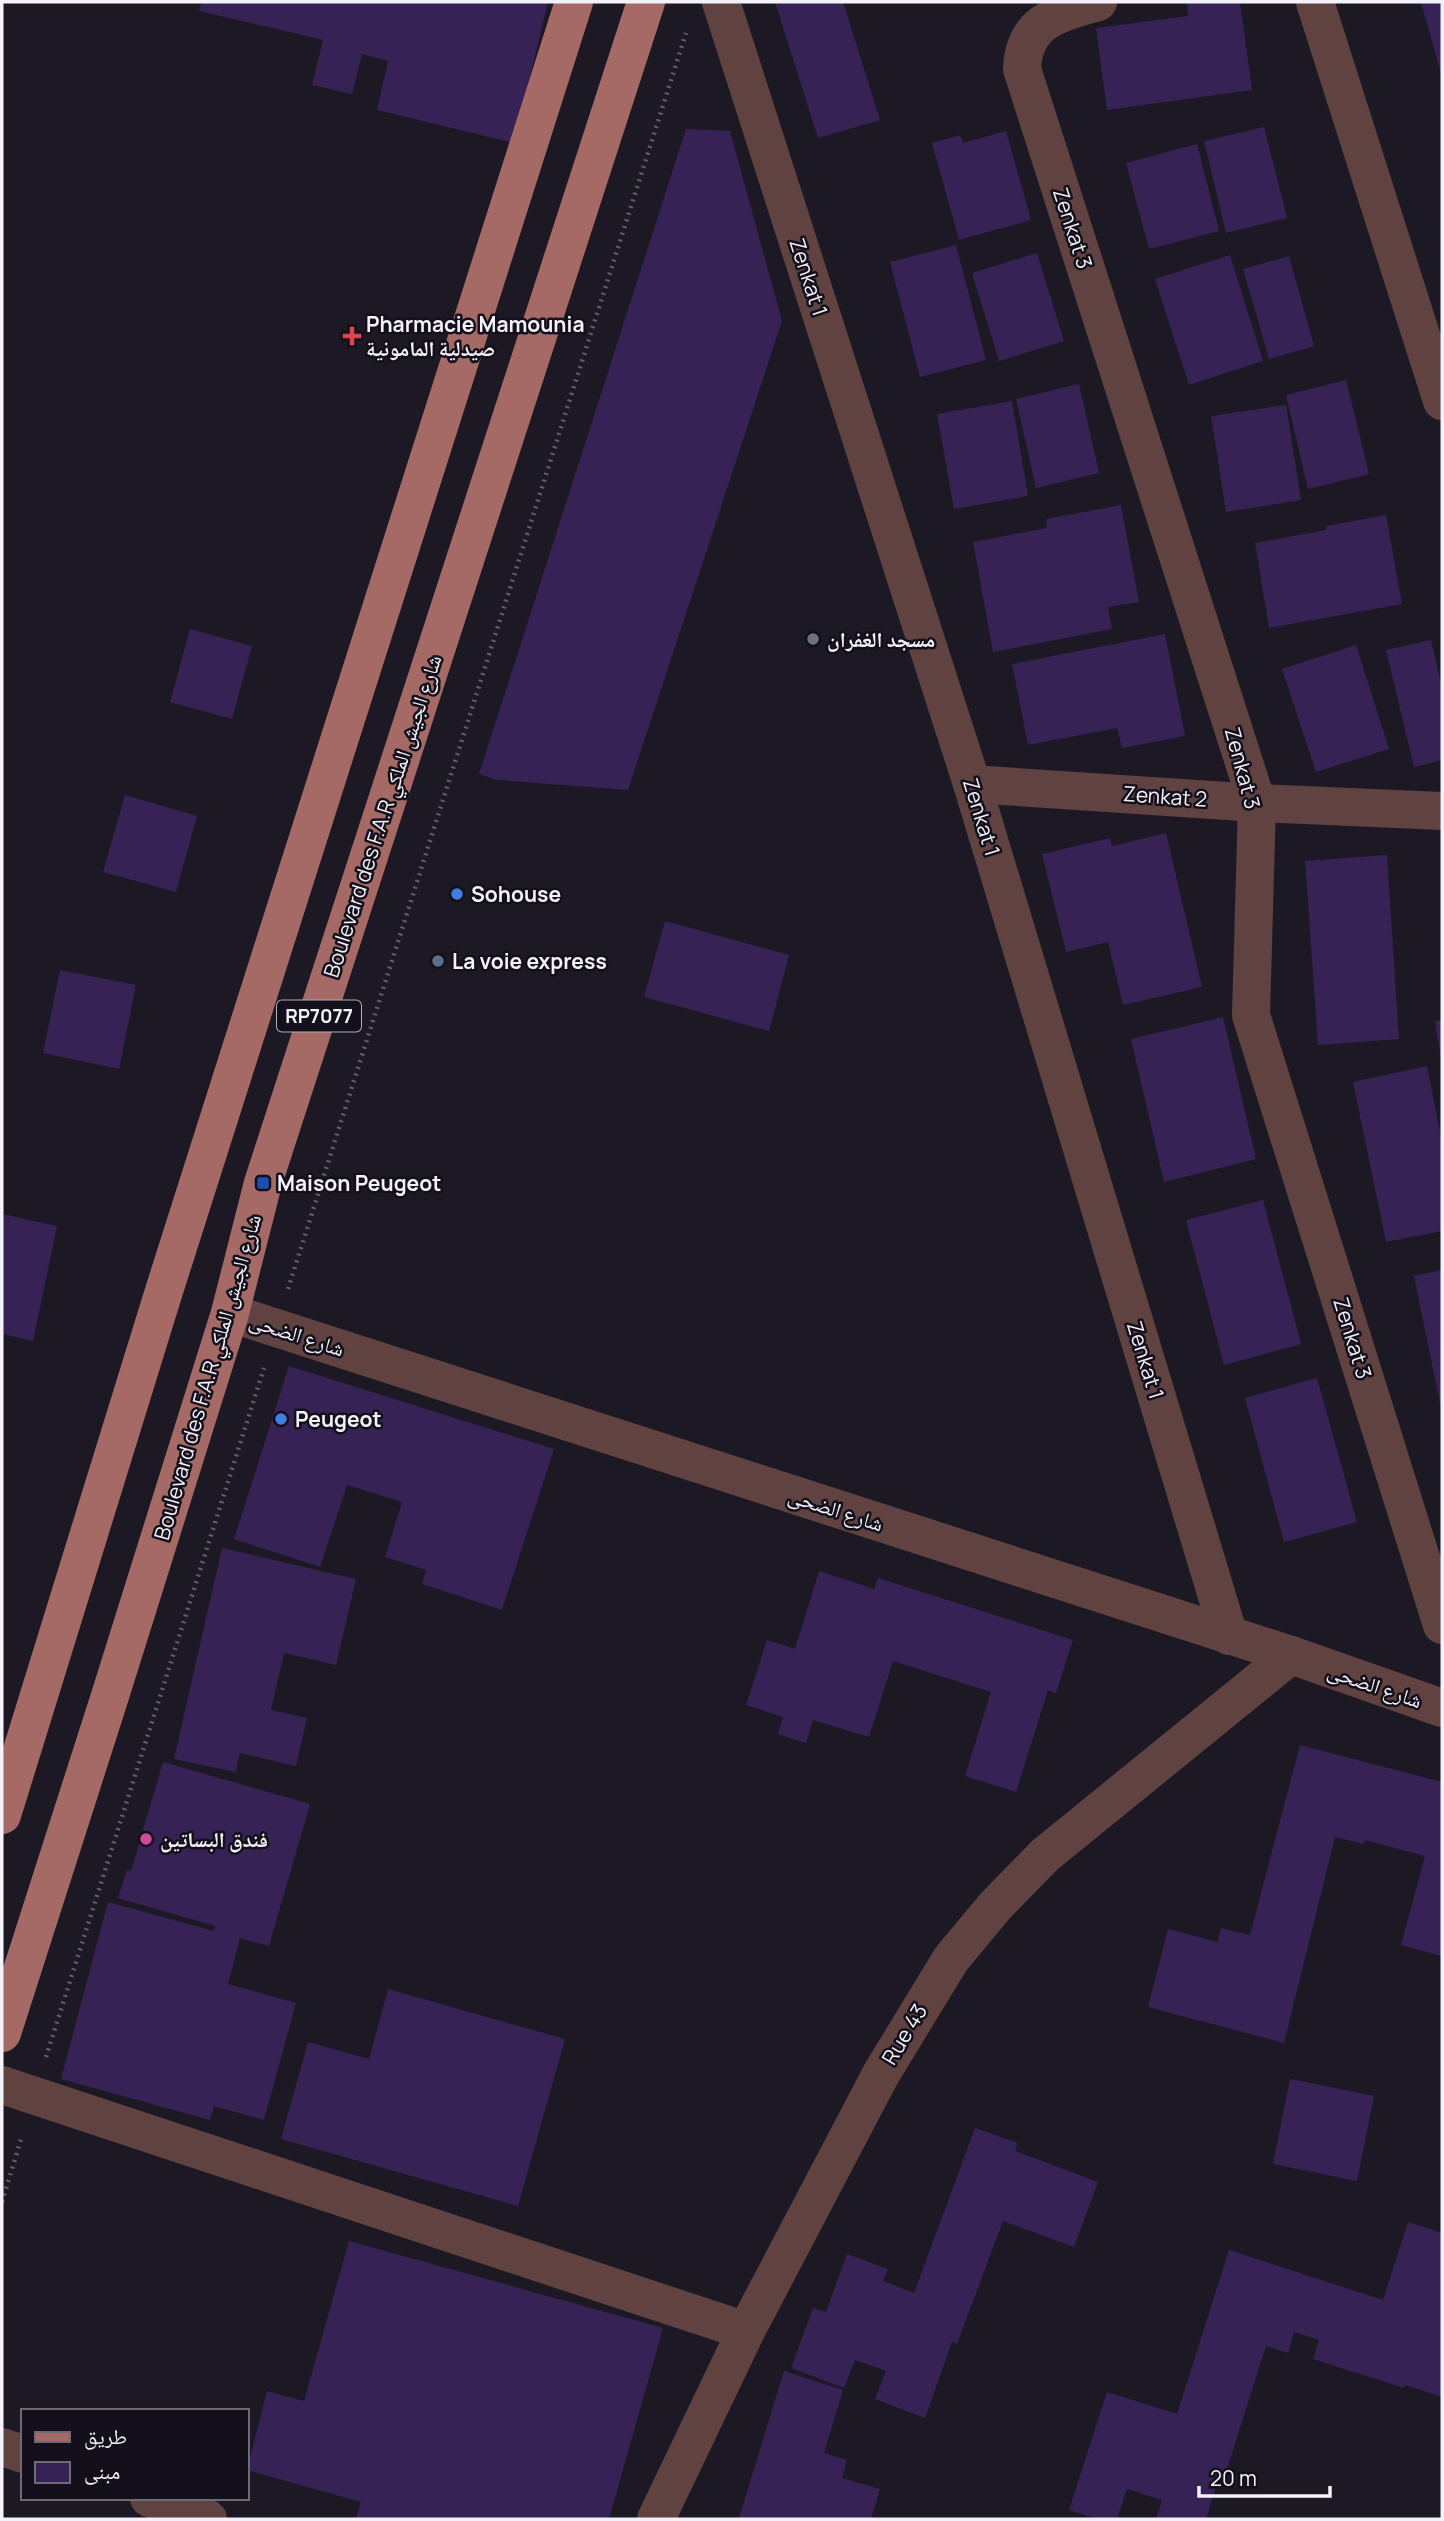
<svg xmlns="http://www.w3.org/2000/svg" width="1444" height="2521" viewBox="0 0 1444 2521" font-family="Manrope,'Noto Naskh Arabic',sans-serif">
<rect width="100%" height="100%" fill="#1d1924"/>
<g fill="#362255">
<polygon points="202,2 548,2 514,143 377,110 388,61 362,54 352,94 312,85 323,40 199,11"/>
<polygon points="775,2 843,2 880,120 818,138"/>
<polygon points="1187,2 1240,2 1252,90 1107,110 1096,28 1188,16"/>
<polygon points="1421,2 1442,2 1442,73 1441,73"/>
<polygon points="1264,127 1287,218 1226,233 1204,141"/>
<polygon points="686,129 730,131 782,321 628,790 497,780 479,774"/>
<polygon points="1006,131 1031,220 959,240 932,143 960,135 963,143"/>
<polygon points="1197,144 1219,231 1149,249 1126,163"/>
<polygon points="956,245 986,360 920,377 890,262"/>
<polygon points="1037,253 1064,341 999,361 972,273"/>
<polygon points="1230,255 1263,361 1189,385 1155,279"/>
<polygon points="1289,256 1314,346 1269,359 1243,269"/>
<polygon points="1346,380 1369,474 1308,489 1286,395"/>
<polygon points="1079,384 1099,473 1036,488 1016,399"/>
<polygon points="1012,401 1028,496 954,509 937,414"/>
<polygon points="1286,405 1301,500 1226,512 1211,416"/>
<polygon points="1121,505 1139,602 1108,607 1112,629 993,652 973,542 1047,528 1046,519"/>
<polygon points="1386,515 1402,604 1269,628 1255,543 1326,530 1326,526"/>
<polygon points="190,629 252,646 232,719 170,702"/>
<polygon points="1165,634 1185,736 1122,748 1117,728 1028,745 1012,664"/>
<polygon points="1431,640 1442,687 1442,760 1414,767 1386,650"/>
<polygon points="1356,645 1389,749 1316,772 1282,669"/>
<polygon points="125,795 197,816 176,892 103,872"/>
<polygon points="1166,833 1202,987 1123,1005 1108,942 1066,952 1042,854 1110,838 1112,846"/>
<polygon points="1387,855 1399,1039 1318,1045 1305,861"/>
<polygon points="665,921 789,955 769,1031 644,997"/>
<polygon points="60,970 136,985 119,1069 43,1053"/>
<polygon points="1223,1017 1256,1159 1164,1182 1131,1039"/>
<polygon points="1442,1020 1442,1059 1441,1059 1435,1021"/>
<polygon points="1427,1066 1442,1142 1442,1231 1386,1242 1353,1082"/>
<polygon points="1263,1200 1301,1344 1224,1365 1186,1220"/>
<polygon points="2,1214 57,1226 33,1341 2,1334"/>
<polygon points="1442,1270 1442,1408 1441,1408 1414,1276"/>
<polygon points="289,1366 554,1449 502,1610 422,1584 426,1570 385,1557 402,1502 347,1485 320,1567 234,1539"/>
<polygon points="1317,1378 1357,1522 1284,1542 1245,1398"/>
<polygon points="222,1548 356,1579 336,1665 284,1653 271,1710 307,1718 296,1766 240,1753 236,1772 174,1759"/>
<polygon points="819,1571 874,1589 878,1578 1073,1640 1056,1693 1048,1690 1016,1792 965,1776 991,1692 893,1661 869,1737 813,1720 806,1743 778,1734 783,1717 746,1705 767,1640 795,1649"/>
<polygon points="1300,1745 1442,1782 1442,1956 1401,1945 1425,1856 1365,1840 1364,1844 1335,1837 1284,2043 1148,2007 1168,1929 1217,1942 1221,1928 1250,1935"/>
<polygon points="163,1762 310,1804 269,1946 240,1938 228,1984 296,2003 264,2120 214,2106 210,2120 61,2079 108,1902 214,1931 215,1926 118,1898 127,1870 131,1871"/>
<polygon points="388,1989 565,2039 518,2206 281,2139 308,2042 369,2059"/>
<polygon points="1290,2079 1374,2096 1357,2181 1273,2164"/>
<polygon points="975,2128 1018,2143 1015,2151 1098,2182 1074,2247 1003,2221 957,2344 952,2342 925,2418 875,2399 886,2371 855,2360 844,2388 791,2368 813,2308 826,2312 847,2254 888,2269 883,2281 914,2293"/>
<polygon points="1408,2222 1442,2233 1442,2397 1405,2385 1404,2388 1313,2359 1319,2340 1294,2332 1288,2353 1266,2346 1226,2472 1221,2470 1206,2519 1156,2519 1162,2500 1127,2489 1117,2519 1097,2519 1069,2510 1107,2392 1177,2414 1229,2250 1383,2300"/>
<polygon points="349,2241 663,2328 609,2519 356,2519 361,2502 247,2470 267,2391 304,2401"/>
<polygon points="784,2371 843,2390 824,2453 847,2460 842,2478 880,2489 871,2519 739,2518"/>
</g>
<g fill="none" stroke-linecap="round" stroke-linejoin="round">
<g stroke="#615e68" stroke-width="4.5" stroke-dasharray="2 5" stroke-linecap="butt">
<polyline points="288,1289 686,33"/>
<polyline points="46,2057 264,1368"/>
<polyline points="2,2202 22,2136"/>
</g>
<g stroke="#604341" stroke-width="38">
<polyline points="721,2 972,784 1229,1636"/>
<path d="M1098 2C1058 14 1024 20 1022 69L1257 803 1251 1015 1442 1625"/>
<polyline points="1315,2 1442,401"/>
<polyline points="972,784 1257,803 1442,811"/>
<polyline points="230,1313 1291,1655 1442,1708"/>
<polyline points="2,2085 746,2331"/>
<polyline points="2,2447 23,2454"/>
<polyline points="149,2498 208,2519"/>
<polyline points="656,2519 746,2331 881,2074 951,1959 996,1905 1045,1855 1291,1655"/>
</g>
<g stroke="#a56a66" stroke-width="38">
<polyline points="2,1815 164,1291 574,2"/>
<polyline points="2,2033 110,1696 230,1313 263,1183 646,2"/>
</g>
</g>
<path fill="#e0444e" stroke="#13101b" stroke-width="2.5" d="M348.5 325.5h7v7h7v7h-7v7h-7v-7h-7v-7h7z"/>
<circle fill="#6b7280" stroke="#13101b" stroke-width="2.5" cx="813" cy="639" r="7"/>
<g fill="#3f7fe0" stroke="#13101b" stroke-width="2.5">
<circle cx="457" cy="894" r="7"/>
<circle cx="281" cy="1419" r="7"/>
</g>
<circle fill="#5c6f8a" stroke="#13101b" stroke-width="2.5" cx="438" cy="961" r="7"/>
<rect fill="#1a4fb4" stroke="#13101b" stroke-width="2.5" x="256" y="1176" width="14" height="14" rx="3.5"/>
<circle fill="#d1479c" stroke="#13101b" stroke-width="2.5" cx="146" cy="1839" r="7"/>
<g text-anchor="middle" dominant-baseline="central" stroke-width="5" stroke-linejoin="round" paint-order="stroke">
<rect fill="#13101b" stroke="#b0aeb6" stroke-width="2" x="277" y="1000.5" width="84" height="31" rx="5"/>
<g font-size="19" font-weight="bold" fill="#f3f1f9">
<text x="319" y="1016">RP7077</text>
</g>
<g font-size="21" fill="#f3f1f9" stroke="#13101b">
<text transform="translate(1073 228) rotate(72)">Zenkat 3</text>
<text transform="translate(809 277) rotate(72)">Zenkat 1</text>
<text transform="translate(1243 768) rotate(75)">Zenkat 3</text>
<text transform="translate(1165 796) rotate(4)">Zenkat 2</text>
<text transform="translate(382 816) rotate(-72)">Boulevard des F.A.R شارع الجيش الملكي</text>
<text transform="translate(982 817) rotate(73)">Zenkat 1</text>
<text transform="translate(297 1334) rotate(18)">شارع الضحى</text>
<text transform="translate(1353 1338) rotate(73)">Zenkat 3</text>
<text transform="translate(1146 1360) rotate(73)">Zenkat 1</text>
<text transform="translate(207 1377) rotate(-74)">Boulevard des F.A.R شارع الجيش الملكي</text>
<text transform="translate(836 1509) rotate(18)">شارع الضحى</text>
<text transform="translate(1375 1685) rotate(19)">شارع الضحى</text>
<text transform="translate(904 2034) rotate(-59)">Rue 43</text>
</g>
<g font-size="21" font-weight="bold" fill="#f3f1f9" stroke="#13101b" text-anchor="start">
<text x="366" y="324">Pharmacie Mamounia<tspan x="366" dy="24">صيدلية المامونية</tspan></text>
<text x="827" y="639">مسجد الغفران</text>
<text x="471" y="894">Sohouse</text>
<text x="452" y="961">La voie express</text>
<text x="277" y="1183">Maison Peugeot</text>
<text x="295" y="1419">Peugeot</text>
<text x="160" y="1839">فندق البساتين</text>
</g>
</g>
<rect width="1444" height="2521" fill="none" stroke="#f3f1f9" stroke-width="7"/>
<rect x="21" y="2409" width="228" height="91" fill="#13101b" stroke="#6d6a74" stroke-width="2"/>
<rect x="35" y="2432" width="35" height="10" fill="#a56a66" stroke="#6d6a74" stroke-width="2"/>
<text x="84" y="2444" font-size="21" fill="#f3f1f9">طريق</text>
<rect x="35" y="2462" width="35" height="21" fill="#362255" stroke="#6d6a74" stroke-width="2"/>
<text x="84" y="2479" font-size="21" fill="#f3f1f9">مبنى</text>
<path d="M1199 2486v10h131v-10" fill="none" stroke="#f3f1f9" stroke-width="3.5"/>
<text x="1210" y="2486" font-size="21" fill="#f3f1f9" stroke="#13101b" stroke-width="5" paint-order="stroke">20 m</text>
</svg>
